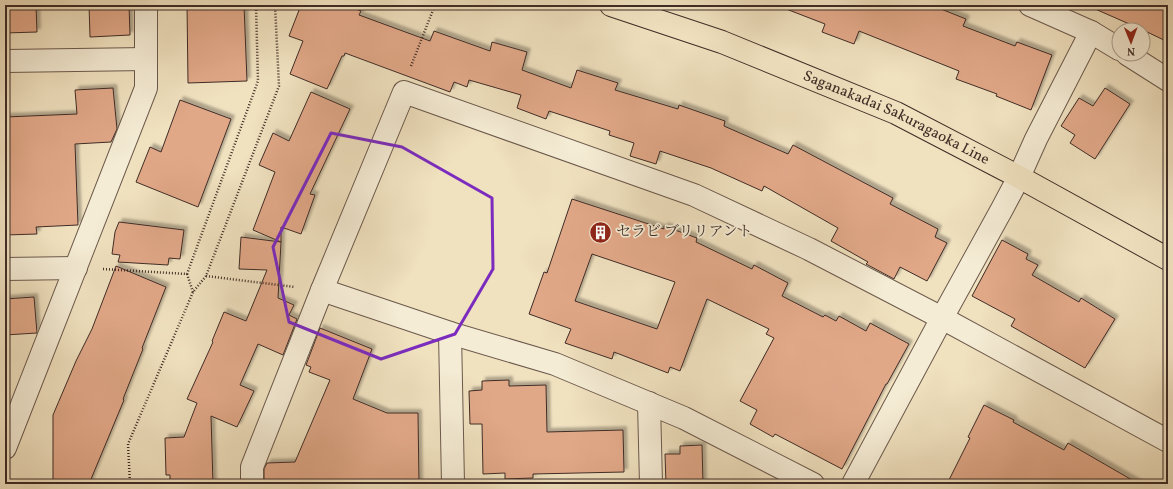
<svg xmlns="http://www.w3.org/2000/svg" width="1173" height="489" viewBox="0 0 1173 489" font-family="Vollkorn,'Noto Serif JP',serif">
<defs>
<filter id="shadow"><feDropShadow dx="3.5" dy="-3.5" stdDeviation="1" flood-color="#0004"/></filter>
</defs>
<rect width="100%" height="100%" fill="#f0e1bf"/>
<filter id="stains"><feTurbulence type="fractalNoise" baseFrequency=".005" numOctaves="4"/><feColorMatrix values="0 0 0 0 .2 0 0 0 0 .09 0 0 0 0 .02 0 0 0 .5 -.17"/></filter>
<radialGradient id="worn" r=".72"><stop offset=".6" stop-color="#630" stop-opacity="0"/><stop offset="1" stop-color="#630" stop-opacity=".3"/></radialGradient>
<g fill="#e1a888" stroke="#3f2c26" fill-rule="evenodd" filter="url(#shadow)">
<polygon points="5,5 36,5 37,32 5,33"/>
<polygon points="89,5 129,5 130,35 90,37"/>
<polygon points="187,5 244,5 247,81 188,83"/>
<polygon points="301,5 346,5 361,11 359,15 430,41 434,31 490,51 492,42 527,52 522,70 571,88 577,70 618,83 615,90 678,109 679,105 725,121 724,126 788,154 793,145 893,198 890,204 938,229 935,237 947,243 927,281 900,267 894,279 866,264 868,262 831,241 838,228 764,186 762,191 711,168 660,151 656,164 630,156 634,143 609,135 610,131 549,111 546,119 517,108 521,95 469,80 467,87 454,82 450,92 345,53 344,56 342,56 327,89 290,74 303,41 289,36"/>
<polygon points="782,5 931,5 966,19 963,26 1015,46 1017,42 1052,55 1031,110 996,96 997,94 956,79 959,71 859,31 854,44 822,32 825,24 781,7"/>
<polygon points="1086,5 1168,5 1168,42 1143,30"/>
<polygon points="113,88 117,129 111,142 75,144 78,225 36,227 37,234 5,235 5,117 77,114 75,90"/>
<polygon points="1105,88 1130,104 1095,159 1070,143 1075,135 1061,126 1079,98 1093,106"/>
<polygon points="311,92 350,109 310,194 315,195 301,234 281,227 281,242 253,230 275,172 259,165 273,133 289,141"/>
<polygon points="180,100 231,119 198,207 136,182 150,147 161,152"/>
<path d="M572 199 664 229V226L697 238 696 242 752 269 754 265 788 283 782 296 823 317 825 315 836 321 839 316 866 331 870 323 909 344 887 384H886L842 469 775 434 773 437 750 424 757 410 740 401 774 338 766 334 769 329 707 299 680 371 670 367 668 373 614 352 612 359 565 343 571 329 529 314 544 272 547 273ZM592 254 675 282 657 329 575 301Z"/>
<polygon points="119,222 184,230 180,259 169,258 168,265 118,262 120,255 112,254 115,232"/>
<polygon points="241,237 281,242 278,298 294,305 289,315 297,319 283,355 258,344 240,385 254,391 237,427 211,416 213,484 170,484 170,475 166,475 165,438 184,437 197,403 187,399 213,342 212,341 224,312 246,321 267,270 239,269"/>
<polygon points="1002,240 1028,254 1026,259 1038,265 1032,275 1079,302 1081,298 1115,319 1085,368 1011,326 1015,319 972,296"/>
<polygon points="116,266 166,287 142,348 143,349 123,399 124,400 89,484 53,484 53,415 76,361 92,329"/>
<polygon points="34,297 37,333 5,335 5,299"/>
<polygon points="320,328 372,349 353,399 387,413 418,413 419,484 264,484 264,469 267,463 295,462 330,380 309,372 311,367 306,365"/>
<polygon points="509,380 509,386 546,385 547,432 623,430 624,472 533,474 533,478 505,479 505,473 483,474 482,424 470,424 469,391 482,390 482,381"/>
<polygon points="984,405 1014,420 1013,422 1064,450 1068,443 1139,484 947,484 970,438 968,437"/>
<polygon points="702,445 703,484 666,484 665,454 680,454 680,446"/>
</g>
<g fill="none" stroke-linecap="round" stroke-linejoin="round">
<defs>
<g id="minor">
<polyline points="1030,5 1091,32 1119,49"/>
<polyline points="1127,54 1168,80"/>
<polyline points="5,61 146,59"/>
<polyline points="5,269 76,268"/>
<polyline points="322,290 450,333 555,364 684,418 813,484"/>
<polyline points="450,333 453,484"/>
<polyline points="649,403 651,484"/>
<polyline points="5,448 146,88 146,5"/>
<polyline points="252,484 252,467 322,290 404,92 694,195 809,249 942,318 1168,441"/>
<polyline points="853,484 942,318 1002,209 1019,177 1036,139 1091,32"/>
</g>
<g id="major">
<path id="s1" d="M611 5 722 42 896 113 1019 177 1168 259"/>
</g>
</defs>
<use href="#minor" stroke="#6b594c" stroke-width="24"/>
<use href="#major" stroke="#3f2c26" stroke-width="24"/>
<g stroke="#3f2c26" stroke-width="2.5" stroke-dasharray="1 2" stroke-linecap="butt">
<polyline points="411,66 435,5"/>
<polyline points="103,269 187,274 258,81 256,5"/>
<polyline points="187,274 193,292"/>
<polyline points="206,276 295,287"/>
<polyline points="130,484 128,444 193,292 206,276 279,86 275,5"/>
</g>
<use href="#minor" stroke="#f5ecd5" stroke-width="22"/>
<use href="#major" stroke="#f0e1bf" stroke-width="22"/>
</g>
<path fill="none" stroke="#7b2cbf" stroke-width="3" stroke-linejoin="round" d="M331 133 402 147 492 198 493 269 455 334 381 359 289 322 273 247Z"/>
<defs>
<symbol id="building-disc" viewBox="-11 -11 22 22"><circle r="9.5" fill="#8f2418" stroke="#f5ecd5"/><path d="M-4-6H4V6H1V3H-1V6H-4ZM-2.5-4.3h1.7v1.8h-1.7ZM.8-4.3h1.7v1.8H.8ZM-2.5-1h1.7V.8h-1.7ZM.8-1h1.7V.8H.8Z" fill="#fff"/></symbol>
</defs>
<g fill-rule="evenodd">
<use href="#building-disc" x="588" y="220" width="25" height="25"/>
</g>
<g text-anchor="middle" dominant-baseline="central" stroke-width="3.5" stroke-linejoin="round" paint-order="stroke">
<g font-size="15" fill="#3f2c26" stroke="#f5ecd5">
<text stroke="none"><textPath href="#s1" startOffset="307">Saganakadai Sakuragaoka Line</textPath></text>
</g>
<g font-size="15" fill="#3f2c26" stroke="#f5ecd5" text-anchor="start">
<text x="616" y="232">セラビ ブリリアント</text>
</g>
</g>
<rect width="1173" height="489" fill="none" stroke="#f0e1bf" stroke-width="20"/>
<rect x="6" y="6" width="1161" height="477" fill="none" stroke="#3f2c26" stroke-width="2"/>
<rect x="10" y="10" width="1153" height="469" fill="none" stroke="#3f2c26"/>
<g transform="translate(1131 42) rotate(179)"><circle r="19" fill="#f5ecd5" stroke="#ac9f8f"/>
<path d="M0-3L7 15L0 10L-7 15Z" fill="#8f2418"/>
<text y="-6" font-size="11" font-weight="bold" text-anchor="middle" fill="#3f2c26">N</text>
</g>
<rect width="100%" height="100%" filter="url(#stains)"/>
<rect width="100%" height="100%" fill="url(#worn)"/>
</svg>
